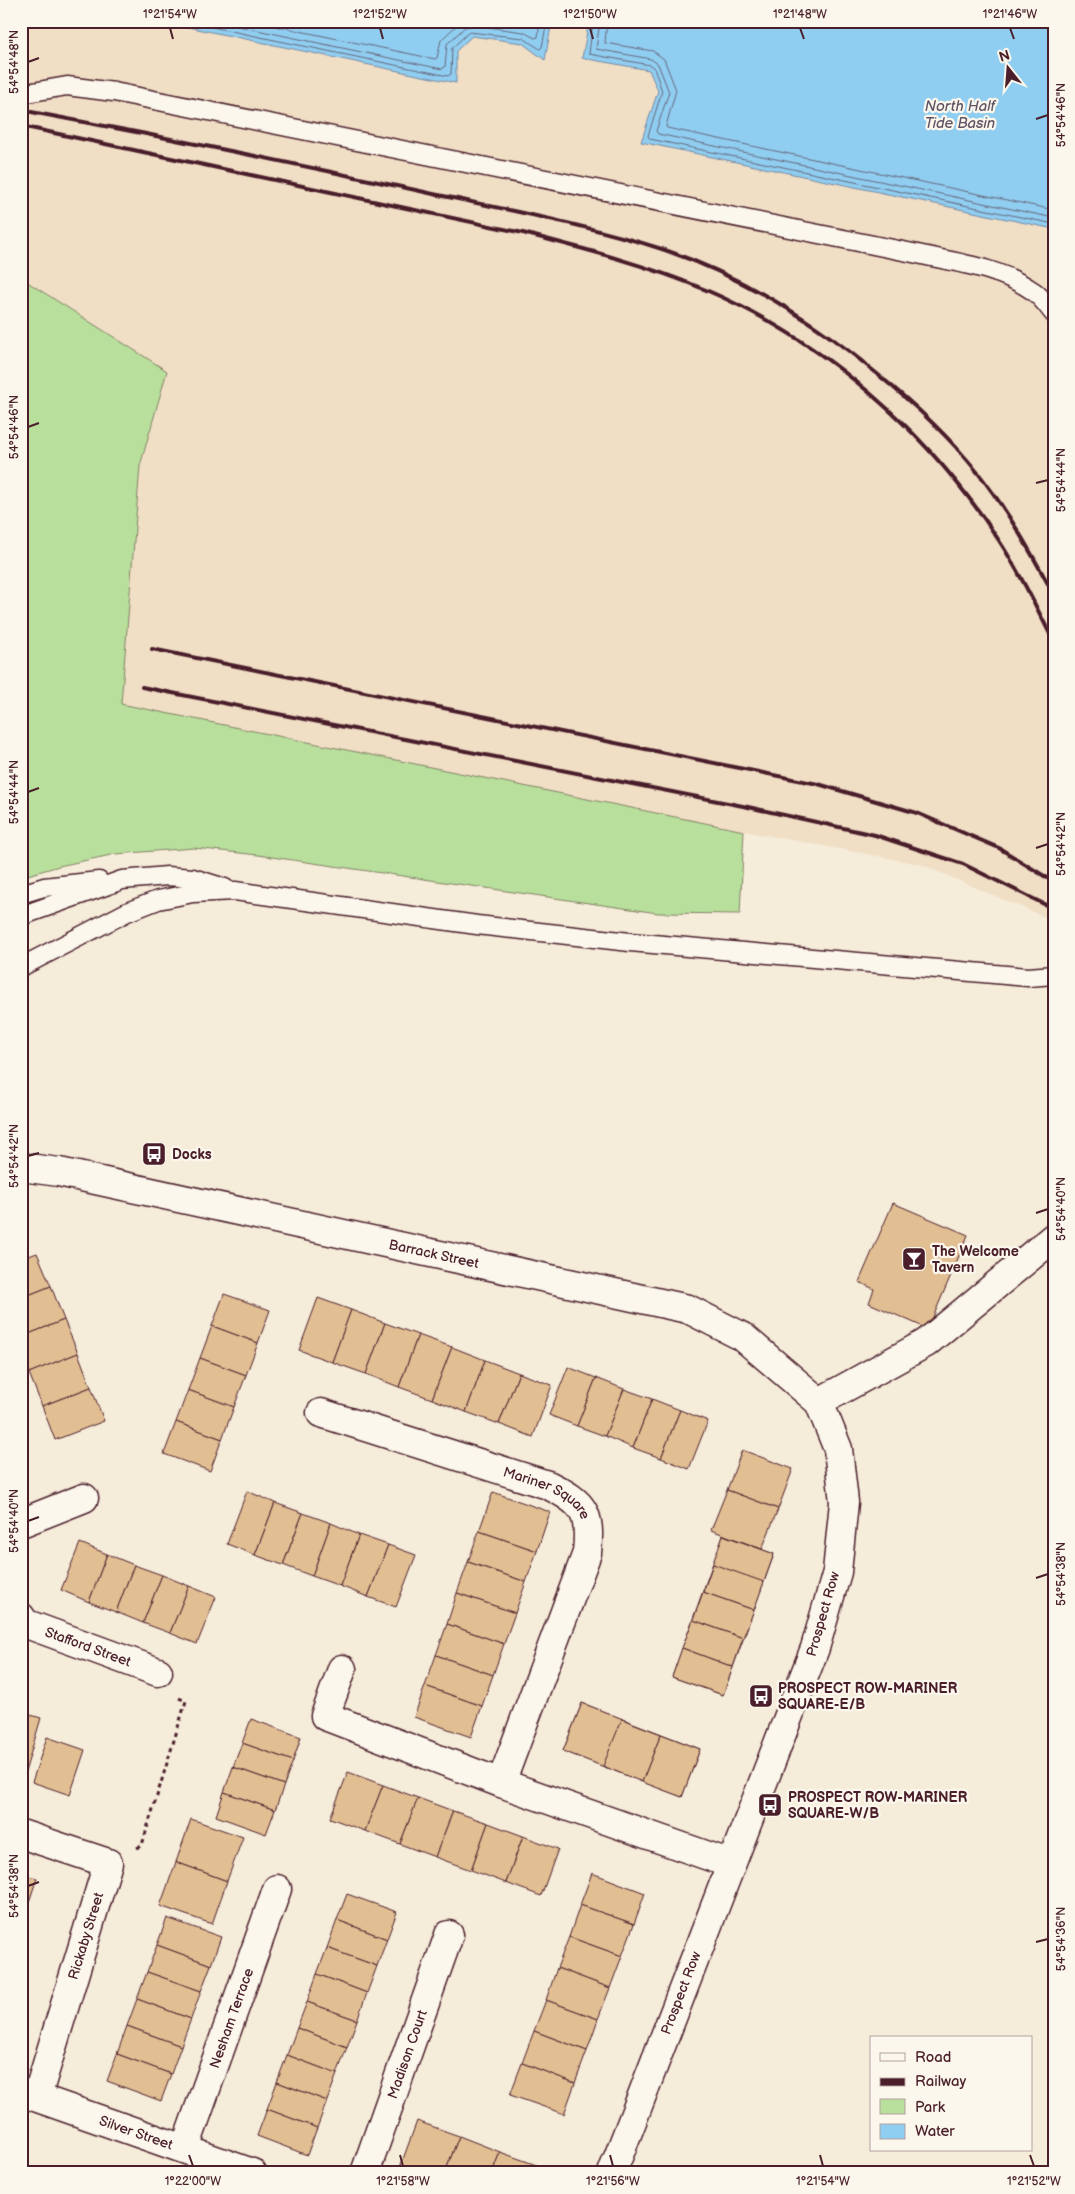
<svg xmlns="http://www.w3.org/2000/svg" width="1075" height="2194" viewBox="0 0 1075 2194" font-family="'Balsamiq Sans',sans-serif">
<rect width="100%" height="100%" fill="#f6ecda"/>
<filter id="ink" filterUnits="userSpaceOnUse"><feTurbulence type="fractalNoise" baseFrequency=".02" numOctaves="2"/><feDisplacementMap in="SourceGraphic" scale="10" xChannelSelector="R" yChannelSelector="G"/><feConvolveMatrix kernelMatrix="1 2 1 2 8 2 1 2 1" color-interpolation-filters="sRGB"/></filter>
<g filter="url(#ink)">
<polygon fill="#f0dec5" points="21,21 159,21 455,83 456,51 472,36 522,43 545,59 552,21 589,21 582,58 649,70 658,91 641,142 1054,229 1054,921 920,864 744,831 121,704 140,466 167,371 21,278"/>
<polygon fill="#b8e09c" stroke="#818064" points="21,278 167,371 140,466 121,704 744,831 740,914 658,913 258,855 194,848 116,854 59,866 21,877"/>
<g fill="#90cef1" stroke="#7488a2">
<polygon points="159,21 552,21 545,60 522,43 472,36 456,51 456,83"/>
<polygon points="589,21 1054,21 1054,229 641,142 658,91 649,70 582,58"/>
</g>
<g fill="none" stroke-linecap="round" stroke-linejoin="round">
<g stroke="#66657a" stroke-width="1">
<polyline points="183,21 448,76 451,74 452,48 469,32 523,38 540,49 542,47 547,21"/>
<polyline points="214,21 442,69 445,67 447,44 465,27 474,25 523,32 535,38 538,37 540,21"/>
<polyline points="251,21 435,59 437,58 441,40 461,21"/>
<polyline points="593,21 589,54 650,65 654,68 662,91 648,136 650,139 1054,224"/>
<polyline points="600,21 596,49 651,59 658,64 669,92 656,131 658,134 1054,218"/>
<polyline points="607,21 605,43 653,51 664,59 676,90 666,126 667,128 1054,210"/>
</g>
</g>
<g fill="#e2be93" stroke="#4a1f2b">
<polygon points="893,1203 968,1235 928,1329 869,1303 874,1289 859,1282"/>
<polygon points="37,1253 51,1286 21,1298 21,1259"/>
<polygon points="51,1286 64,1320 21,1337 21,1298"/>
<polygon points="224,1294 270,1310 258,1343 212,1326"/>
<polygon points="318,1298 351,1310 332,1362 299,1350"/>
<polygon points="351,1310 385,1323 366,1374 332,1362"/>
<polygon points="64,1320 78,1353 29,1373 21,1354 21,1337"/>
<polygon points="385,1323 418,1335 399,1387 366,1374"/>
<polygon points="212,1326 258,1343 246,1375 200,1358"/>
<polygon points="418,1335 452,1347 432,1399 399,1387"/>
<polygon points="452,1347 485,1360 466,1412 432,1399"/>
<polygon points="78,1353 91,1387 42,1406 29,1373"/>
<polygon points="200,1358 246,1375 234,1407 188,1390"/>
<polygon points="485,1360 519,1373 499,1424 466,1412"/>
<polygon points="568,1367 596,1378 577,1426 549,1415"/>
<polygon points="519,1373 552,1385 533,1437 499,1424"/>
<polygon points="596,1378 624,1389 605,1436 577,1426"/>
<polygon points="91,1387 104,1421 55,1440 42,1406"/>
<polygon points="624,1389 652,1399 633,1448 605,1436"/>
<polygon points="188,1390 234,1407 222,1439 176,1422"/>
<polygon points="652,1399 680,1410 661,1458 633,1448"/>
<polygon points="680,1410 708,1421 689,1469 661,1458"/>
<polygon points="176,1422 222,1439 210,1471 164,1454"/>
<polygon points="742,1450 793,1469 778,1509 727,1490"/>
<polygon points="727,1490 778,1509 762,1549 711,1530"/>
<polygon points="247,1491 275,1503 255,1555 227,1544"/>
<polygon points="493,1492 550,1512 537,1551 479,1531"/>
<polygon points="275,1503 303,1513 283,1565 255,1555"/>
<polygon points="303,1513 331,1523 312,1576 283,1565"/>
<polygon points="331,1523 359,1535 340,1586 312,1576"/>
<polygon points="479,1531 537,1551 526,1582 468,1562"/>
<polygon points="359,1535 388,1545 368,1597 340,1586"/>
<polygon points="723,1535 774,1554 764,1582 713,1564"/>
<polygon points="723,1535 774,1554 723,1695 672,1677"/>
<polygon points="80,1543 107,1554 89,1602 61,1590"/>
<polygon points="388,1545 416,1555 396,1607 368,1597"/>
<polygon points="107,1554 134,1565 116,1612 89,1602"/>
<polygon points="468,1562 526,1582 515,1613 457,1593"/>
<polygon points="713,1564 764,1582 754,1610 703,1592"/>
<polygon points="134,1565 162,1575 143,1623 116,1612"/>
<polygon points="162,1575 189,1586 170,1633 143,1623"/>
<polygon points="189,1586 216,1597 197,1644 170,1633"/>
<polygon points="703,1592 754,1610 743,1638 693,1620"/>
<polygon points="457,1593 515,1613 504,1644 447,1624"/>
<polygon points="693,1620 743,1638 733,1667 682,1648"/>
<polygon points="447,1624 504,1644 493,1675 436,1655"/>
<polygon points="682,1648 733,1667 723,1695 672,1677"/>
<polygon points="436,1655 493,1675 482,1706 425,1686"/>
<polygon points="425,1686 482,1706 471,1737 414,1717"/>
<polygon points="582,1703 622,1719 603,1766 563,1751"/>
<polygon points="582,1703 700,1749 682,1797 563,1751"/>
<polygon points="21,1712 41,1718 23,1779 21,1779"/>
<polygon points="251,1719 301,1737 293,1761 242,1743"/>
<polygon points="622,1719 661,1734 642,1782 603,1766"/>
<polygon points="661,1734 700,1749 682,1797 642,1782"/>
<polygon points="47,1737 85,1750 70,1795 32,1782"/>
<polygon points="242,1743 293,1761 284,1785 233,1767"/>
<polygon points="233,1767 284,1785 275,1810 224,1792"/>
<polygon points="348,1772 383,1785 365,1831 330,1818"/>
<polygon points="383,1785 418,1798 400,1844 365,1831"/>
<polygon points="224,1792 275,1810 266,1834 216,1816"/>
<polygon points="418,1798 453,1811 435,1857 400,1844"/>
<polygon points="453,1811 488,1823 471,1870 435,1857"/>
<polygon points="191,1819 243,1837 227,1881 176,1862"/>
<polygon points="488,1823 523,1836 506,1883 471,1870"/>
<polygon points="523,1836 558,1849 541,1896 506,1883"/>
<polygon points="176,1862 227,1881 212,1924 160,1906"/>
<polygon points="592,1873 645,1893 634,1924 580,1905"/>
<polygon points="21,1874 37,1878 27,1908 21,1907"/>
<polygon points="347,1894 397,1912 387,1939 337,1920"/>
<polygon points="580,1905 634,1924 622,1956 569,1937"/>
<polygon points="21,1907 27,1908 21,1930"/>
<polygon points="167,1918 221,1937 211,1965 157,1945"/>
<polygon points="337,1920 387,1939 377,1966 327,1948"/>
<polygon points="569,1937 622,1956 610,1988 557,1968"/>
<polygon points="157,1945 211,1965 201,1991 147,1972"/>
<polygon points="327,1948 377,1966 367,1993 317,1974"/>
<polygon points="557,1968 610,1988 598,2019 546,2000"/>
<polygon points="147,1972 201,1991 191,2019 137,1999"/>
<polygon points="317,1974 367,1993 357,2020 307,2002"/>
<polygon points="137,1999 191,2019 181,2046 127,2026"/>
<polygon points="546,2000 598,2019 587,2051 534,2031"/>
<polygon points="307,2002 357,2020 347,2047 297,2028"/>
<polygon points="127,2026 181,2046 171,2074 117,2054"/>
<polygon points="297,2028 347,2047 337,2074 287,2055"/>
<polygon points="534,2031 587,2051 575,2083 522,2063"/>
<polygon points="117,2054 171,2074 161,2101 107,2081"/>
<polygon points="287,2055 337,2074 327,2101 277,2082"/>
<polygon points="522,2063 575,2083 564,2114 510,2095"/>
<polygon points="277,2082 327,2101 317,2128 267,2109"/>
<polygon points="267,2109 317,2128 307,2155 257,2136"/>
<polygon points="417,2121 459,2136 445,2173 408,2173 399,2170"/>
<polygon points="459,2136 500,2152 492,2173 445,2173"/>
<polygon points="500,2152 542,2167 540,2173 492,2173"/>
</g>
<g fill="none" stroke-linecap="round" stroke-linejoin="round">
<defs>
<g id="service">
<path d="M21 94 67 86 114 92 913 253C952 262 999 267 1033 291 1041 296 1047 306 1054 314"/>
<polyline points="21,894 44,887 99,881"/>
<polyline points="21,916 122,880 167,876 193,878 225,888"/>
<polyline points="21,967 127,912 158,900 193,893 235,891 477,925 630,942 1028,977 1054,975"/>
</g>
<g id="minor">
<polyline points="819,1402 926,1343 1054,1237"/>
<path id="s1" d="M321 1413 548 1485C585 1503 591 1513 587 1553L501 1783"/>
<polyline points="21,1523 84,1498"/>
<path id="s2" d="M21 1617 24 1623 158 1672"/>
<polyline points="342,1669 325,1716 501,1783 731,1864"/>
<polyline points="21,1834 108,1863 37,2097"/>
<path id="s3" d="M21 2092 252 2173"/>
<path id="s4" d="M185 2148 277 1889"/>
<path id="s5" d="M365 2173 449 1935"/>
</g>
<g id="tertiary">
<path id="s6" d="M21 1167 59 1172 688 1309 743 1337 819 1402 838 1449 844 1502 837 1572 815 1648 612 2173"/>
</g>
</defs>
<use href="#service" stroke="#4a1f2b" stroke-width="21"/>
<use href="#minor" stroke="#4a1f2b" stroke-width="31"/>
<use href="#tertiary" stroke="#4a1f2b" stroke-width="31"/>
<polyline stroke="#4a1f2b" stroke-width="3" stroke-dasharray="4 4" stroke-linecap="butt" points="137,1848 142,1845 186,1701 179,1698"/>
<use href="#service" stroke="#fbf7ec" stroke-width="18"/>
<use href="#minor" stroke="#fbf7ec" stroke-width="28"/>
<use href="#tertiary" stroke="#fbf7ec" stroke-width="28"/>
<g stroke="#4a1f2b" stroke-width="4">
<path d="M21 110C155 135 288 162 420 191 502 209 585 224 665 250 743 277 813 320 876 373 913 403 948 435 978 473 1008 511 1031 552 1054 595"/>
<path d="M21 126 523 233C585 249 647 265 706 290 825 341 928 432 998 539 1020 572 1036 607 1054 642"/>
<polyline points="152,649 818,784 917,813 999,848 1054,882"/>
<polyline points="142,687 748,807 875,835 963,864 1054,909"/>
</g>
</g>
</g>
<path fill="none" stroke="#4a1f2b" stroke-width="2" d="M170 28 173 39M380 28 383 39M590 28 593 39M800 28 804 39M1010 28 1014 39M28 62 39 58M1036 119 1048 115M28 427 39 423M1036 483 1048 480M28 792 39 788M1036 848 1048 844M28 1156 39 1153M1036 1213 1048 1209M28 1521 39 1517M1036 1578 1048 1574M28 1886 39 1882M1036 1942 1048 1939M189 2155 193 2166M400 2155 403 2166M610 2155 613 2166M820 2155 823 2166M1030 2155 1034 2166"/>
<defs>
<symbol id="bus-square" viewBox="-11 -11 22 22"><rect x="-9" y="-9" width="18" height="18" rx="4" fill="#4a1f2b" stroke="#fbf7ec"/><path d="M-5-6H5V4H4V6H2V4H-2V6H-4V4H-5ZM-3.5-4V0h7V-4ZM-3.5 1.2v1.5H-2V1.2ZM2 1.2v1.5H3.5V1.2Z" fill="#fff"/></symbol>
<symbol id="bar-square" viewBox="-11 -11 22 22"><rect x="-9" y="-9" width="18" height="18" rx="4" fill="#4a1f2b" stroke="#fbf7ec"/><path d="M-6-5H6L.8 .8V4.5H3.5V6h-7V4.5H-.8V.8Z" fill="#fff"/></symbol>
</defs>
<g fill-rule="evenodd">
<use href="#bus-square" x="140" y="1140" width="28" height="28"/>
<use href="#bar-square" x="900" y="1245" width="28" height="28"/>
<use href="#bus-square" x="747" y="1682" width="28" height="28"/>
<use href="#bus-square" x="756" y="1791" width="28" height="28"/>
</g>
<g text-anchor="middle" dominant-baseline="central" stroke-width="4.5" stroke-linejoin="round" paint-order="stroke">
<g font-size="14" font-weight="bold" fill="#4a1f2b" stroke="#fbf7ec" text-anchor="start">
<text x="172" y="1154">Docks</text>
<text x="932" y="1251">The Welcome<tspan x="932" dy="16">Tavern</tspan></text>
<text x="778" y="1688">PROSPECT ROW-MARINER<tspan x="778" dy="16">SQUARE-E/B</tspan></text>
<text x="788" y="1797">PROSPECT ROW-MARINER<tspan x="788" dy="16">SQUARE-W/B</tspan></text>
</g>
<g font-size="14" fill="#4a1f2b" stroke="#fbf7ec">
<text stroke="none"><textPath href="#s6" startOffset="422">Barrack Street</textPath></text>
<text stroke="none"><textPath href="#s1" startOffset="241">Mariner Square</textPath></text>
<text transform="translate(823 1614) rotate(-74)">Prospect Row</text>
<text stroke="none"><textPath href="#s2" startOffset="75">Stafford Street</textPath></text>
<text transform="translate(86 1936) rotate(-73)">Rickaby Street</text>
<text transform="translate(681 1993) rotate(-69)">Prospect Row</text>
<text stroke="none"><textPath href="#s4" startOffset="138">Nesham Terrace</textPath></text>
<text stroke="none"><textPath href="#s5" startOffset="126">Madison Court</textPath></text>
<text stroke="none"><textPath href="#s3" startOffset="122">Silver Street</textPath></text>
</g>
<g font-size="15" font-style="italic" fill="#5f5466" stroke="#fbf7ec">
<text x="960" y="106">North Half<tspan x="960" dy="17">Tide Basin</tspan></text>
</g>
</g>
<rect width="1075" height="2194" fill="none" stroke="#fbf7ec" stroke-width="55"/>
<rect x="870" y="2036" width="162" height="115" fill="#fbf7ec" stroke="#b4a19f"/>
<rect x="880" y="2053" width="25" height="8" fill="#fbf7ec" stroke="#b4a19f"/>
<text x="915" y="2062" font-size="15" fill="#4a1f2b">Road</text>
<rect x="880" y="2078" width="25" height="8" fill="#4a1f2b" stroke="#b4a19f"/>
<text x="915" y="2086" font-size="15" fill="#4a1f2b">Railway</text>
<rect x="880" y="2099" width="25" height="15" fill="#b8e09c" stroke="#b4a19f"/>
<text x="915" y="2112" font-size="15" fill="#4a1f2b">Park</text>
<rect x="880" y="2124" width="25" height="15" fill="#90cef1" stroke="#b4a19f"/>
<text x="915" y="2136" font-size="15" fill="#4a1f2b">Water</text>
<g transform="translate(1008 68) rotate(343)" stroke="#fbf7ec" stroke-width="4" paint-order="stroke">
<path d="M0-4L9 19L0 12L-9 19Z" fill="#4a1f2b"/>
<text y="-8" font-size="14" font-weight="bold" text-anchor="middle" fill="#4a1f2b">N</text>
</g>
<rect x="28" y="28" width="1020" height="2138" fill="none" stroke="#4a1f2b" stroke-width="2"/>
<g font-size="12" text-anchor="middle" fill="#4a1f2b">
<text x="170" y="18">1°21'54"W</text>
<text x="380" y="18">1°21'52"W</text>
<text x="590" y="18">1°21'50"W</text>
<text x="800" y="18">1°21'48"W</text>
<text x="1010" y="18">1°21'46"W</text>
<text transform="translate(14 62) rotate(-90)" y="4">54°54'48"N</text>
<text transform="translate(1061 115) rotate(-90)" y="4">54°54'46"N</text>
<text transform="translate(14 427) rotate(-90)" y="4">54°54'46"N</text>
<text transform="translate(1061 480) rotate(-90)" y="4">54°54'44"N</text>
<text transform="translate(14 792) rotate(-90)" y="4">54°54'44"N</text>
<text transform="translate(1061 844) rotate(-90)" y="4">54°54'42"N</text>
<text transform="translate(14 1156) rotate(-90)" y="4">54°54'42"N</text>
<text transform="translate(1061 1209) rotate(-90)" y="4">54°54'40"N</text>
<text transform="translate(14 1521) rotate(-90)" y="4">54°54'40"N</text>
<text transform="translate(1061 1574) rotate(-90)" y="4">54°54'38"N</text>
<text transform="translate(14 1886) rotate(-90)" y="4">54°54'38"N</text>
<text transform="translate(1061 1939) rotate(-90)" y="4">54°54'36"N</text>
<text x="193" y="2185">1°22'00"W</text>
<text x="403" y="2185">1°21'58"W</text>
<text x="613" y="2185">1°21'56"W</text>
<text x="823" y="2185">1°21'54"W</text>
<text x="1034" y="2185">1°21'52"W</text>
</g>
</svg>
